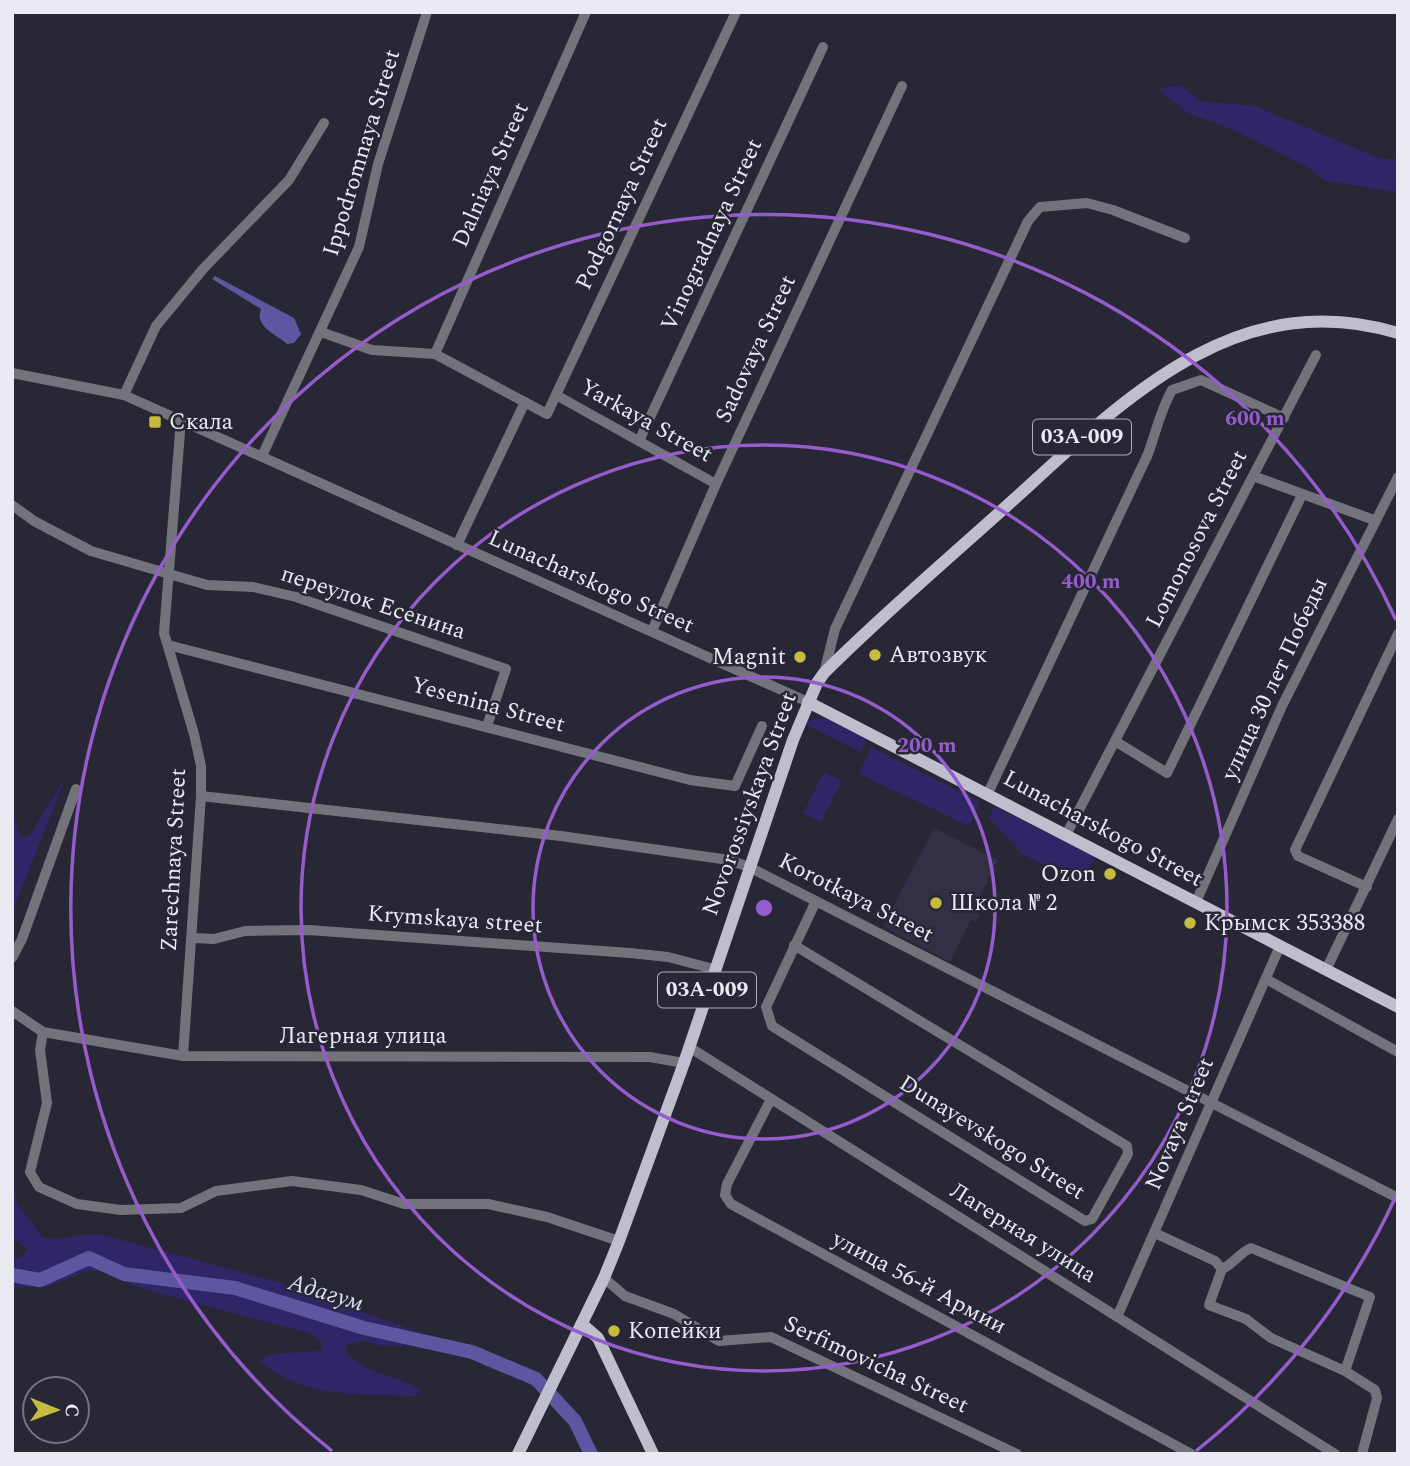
<svg xmlns="http://www.w3.org/2000/svg" width="1410" height="1466" viewBox="0 0 1410 1466" font-family="Spectral,serif">
<rect width="100%" height="100%" fill="#272735"/>
<polygon fill="#313044" points="934,828 998,860 973,910 980,914 976,922 971,920 950,962 883,926"/>
<g fill="#302667">
<polygon points="1180,85 1200,101 1255,106 1381,159 1398,159 1398,192 1326,181 1306,166 1236,131 1188,113 1158,89"/>
<polygon points="812,718 826,719 867,739 861,752 805,724"/>
<polygon points="871,747 980,802 969,826 859,774"/>
<polygon points="824,772 842,781 821,822 803,813"/>
<polygon points="66,776 12,913 12,810 21,837 29,837"/>
<polygon points="994,806 1095,857 1082,883 1022,854 989,818"/>
<path d="M12 1180 18 1204 42 1237C57 1242 81 1233 99 1234L282 1283 451 1344 384 1346 363 1341 348 1344 345 1351C364 1374 394 1374 420 1389L416 1396C362 1394 303 1399 260 1361 274 1348 305 1356 323 1349L321 1342 309 1333 143 1289 101 1271H86L50 1286 12 1288V1258H20L27 1250 12 1236Z"/>
</g>
<path fill="#5d56a0" d="M215 276 294 318 301 334 294 343 287 344C276 334 254 327 261 309L212 279Z"/>
<g fill="none" stroke-linecap="round" stroke-linejoin="round">
<polyline stroke="#5d56a0" stroke-width="14" points="12,1275 40,1280 89,1258 124,1274 235,1288 364,1328 472,1352 536,1379 575,1421 591,1454"/>
<g stroke="#73737b" stroke-width="10">
<polyline points="321,332 372,350 435,354 547,414 736,12"/>
<polyline points="435,354 586,12"/>
<polyline points="12,373 124,395 808,702"/>
<polyline points="124,395 156,326 203,269 289,180 324,123"/>
<polyline points="556,395 716,484"/>
<polyline points="181,420 164,633 194,734 201,766 201,796 183,1056"/>
<polyline points="639,441 823,47"/>
<polyline points="262,456 359,247 378,164 427,12"/>
<polyline points="1253,476 1374,520"/>
<polyline points="12,505 34,521 91,551 207,585 253,587 296,597 506,669 487,726"/>
<polyline points="457,545 525,402"/>
<polyline points="652,631 716,484 902,86"/>
<polyline points="168,645 690,780 735,786 762,726"/>
<polyline points="824,673 835,629 1028,221 1040,207 1087,203 1113,210 1185,238"/>
<polyline points="1115,741 1167,773 1302,495"/>
<path d="M988 793 1148 454C1156 432 1160 411 1172 390L1201 380 1284 418"/>
<polyline points="201,796 561,836 729,860 749,867 1398,1198"/>
<polyline points="1067,833 1316,355"/>
<polyline points="1367,887 1298,856 1295,850 1398,634"/>
<polyline points="1196,902 1282,706 1398,477"/>
<polyline points="192,938 214,939 245,931 308,930 630,953 668,957 714,969"/>
<polyline points="794,945 1127,1146 1128,1154 1092,1219 1085,1221 772,1026 766,1007 816,901"/>
<polyline points="12,958 22,939 76,789"/>
<polyline points="1326,970 1398,819"/>
<polyline points="1266,979 1398,1052"/>
<polyline points="12,1011 43,1032 183,1056 650,1057 684,1063"/>
<polyline points="43,1032 40,1050 47,1103 30,1172 39,1187 77,1204 121,1210 181,1208 216,1191 292,1181 361,1190 404,1204 488,1204 547,1217 619,1241"/>
<polyline points="689,1047 1335,1454"/>
<polyline points="771,1099 727,1184 725,1195 731,1204 1191,1454"/>
<polyline points="1157,1234 1215,1261 1222,1269 1209,1305 1246,1319 1271,1338 1345,1371 1375,1390 1377,1398 1362,1454"/>
<path d="M1222 1269C1235 1263 1239 1253 1251 1248L1370 1297 1345 1371"/>
<polyline points="604,1278 625,1296 674,1314 719,1341 771,1337 1017,1454"/>
<polyline points="1117,1317 1280,946"/>
</g>
<g stroke="#bebecd" stroke-width="12">
<polyline points="808,702 1398,1007"/>
<polyline points="582,1324 598,1338 653,1454"/>
<path d="M518 1454 604 1278 619 1241 684 1063 793 740 817 683 824 673C880 617 941 565 1000 512 1113 411 1229 282 1398 333"/>
</g>
</g>
<g fill="none" stroke="#975ccc" stroke-width="3.5">
<circle cx="764" cy="908" r="231"/>
<circle cx="764" cy="908" r="463"/>
<path d="M1396 1196A694 694 0 0 1 1196 1451M332 1451A694 694 0 1 1 1396 620"/>
</g>
<g fill="#c5bc3d" stroke="#272735" stroke-width="2.5">
<rect x="148" y="415" width="14" height="14" rx="3.5"/>
<circle cx="875" cy="655" r="7"/>
<circle cx="800" cy="657" r="7"/>
<circle cx="1110" cy="874" r="7"/>
<circle cx="936" cy="903" r="7"/>
<circle cx="1190" cy="923" r="7"/>
<circle cx="614" cy="1331" r="7"/>
</g>
<g text-anchor="middle" dominant-baseline="central" stroke-width="5" stroke-linejoin="round" paint-order="stroke">
<g fill="#272735" stroke="#b0b0ba" stroke-width="2">
<rect x="1033" y="419.5" width="98" height="35" rx="5"/>
<rect x="658" y="972.5" width="98" height="35" rx="5"/>
</g>
<g font-size="21" font-weight="bold" fill="#eaeaf3">
<text x="1082" y="437">03А-009</text>
<text x="707" y="990">03А-009</text>
</g>
<g font-size="23" fill="#eaeaf3" stroke="#272735">
<text transform="translate(362 153) rotate(-73)">Ippodromnaya Street</text>
<text transform="translate(491 175) rotate(-66)">Dalniaya Street</text>
<text transform="translate(622 204) rotate(-65)">Podgornaya Street</text>
<text transform="translate(712 235) rotate(-65)">Vinogradnaya Street</text>
<text transform="translate(756 349) rotate(-65)">Sadovaya Street</text>
<text transform="translate(646 421) rotate(29)">Yarkaya Street</text>
<text transform="translate(1197 539) rotate(-63)">Lomonosova Street</text>
<text transform="translate(591 582) rotate(24)">Lunacharskogo Street</text>
<text transform="translate(373 603) rotate(18)">переулок Есенина</text>
<text transform="translate(1275 679) rotate(-65)">улица 30 лет Победы</text>
<text transform="translate(488 705) rotate(15)">Yesenina Street</text>
<text transform="translate(750 804) rotate(-70)">Novorossiyskaya Street</text>
<text transform="translate(1103 829) rotate(28)">Lunacharskogo Street</text>
<text transform="translate(174 860) rotate(-87)">Zarechnaya Street</text>
<text transform="translate(856 898) rotate(27)">Korotkaya Street</text>
<text transform="translate(455 920) rotate(4)">Krymskaya street</text>
<text x="363" y="1036">Лагерная улица</text>
<text transform="translate(1180 1124) rotate(-67)">Novaya Street</text>
<text transform="translate(992 1138) rotate(32)">Dunayevskogo Street</text>
<text transform="translate(1023 1233) rotate(32)">Лагерная улица</text>
<text transform="translate(919 1283) rotate(28)">улица 56-й Армии</text>
<text transform="translate(876 1365) rotate(25)">Serfimovicha Street</text>
</g>
<g font-size="23" fill="#eaeaf3" stroke="#272735" text-anchor="start">
<text x="169" y="422">Скала</text>
<text x="889" y="655">Автозвук</text>
<text x="786" y="657" text-anchor="end">Magnit</text>
<text x="1096" y="874" text-anchor="end">Ozon</text>
<text x="950" y="903">Школа № 2</text>
<text x="1204" y="923">Крымск 353388</text>
<text x="628" y="1331">Копейки</text>
</g>
<g font-size="24" font-style="italic" fill="#ddddf3" stroke="#272735">
<text transform="translate(326 1293) rotate(17)">Адагум</text>
</g>
</g>
<circle cx="764" cy="908" r="10" fill="#975ccc" stroke="#272735" stroke-width="3.5"/>
<g font-size="21" text-anchor="middle" font-weight="bold" fill="#975ccc" stroke="#272735" stroke-width="5" stroke-linejoin="round" paint-order="stroke">
<text x="1255" y="425">600 m</text>
<text x="1091" y="588">400 m</text>
<text x="927" y="752">200 m</text>
</g>
<rect width="1410" height="1466" fill="none" stroke="#eaeaf3" stroke-width="28"/>
<g transform="translate(56 1410) rotate(91)"><circle r="33" fill="#272735" stroke="#757581" stroke-width="2"/>
<path d="M0-5L12 26L0 18L-12 26Z" fill="#c5bc3d"/>
<text y="-10" font-size="19" font-weight="bold" text-anchor="middle" fill="#eaeaf3">С</text>
</g>
</svg>
